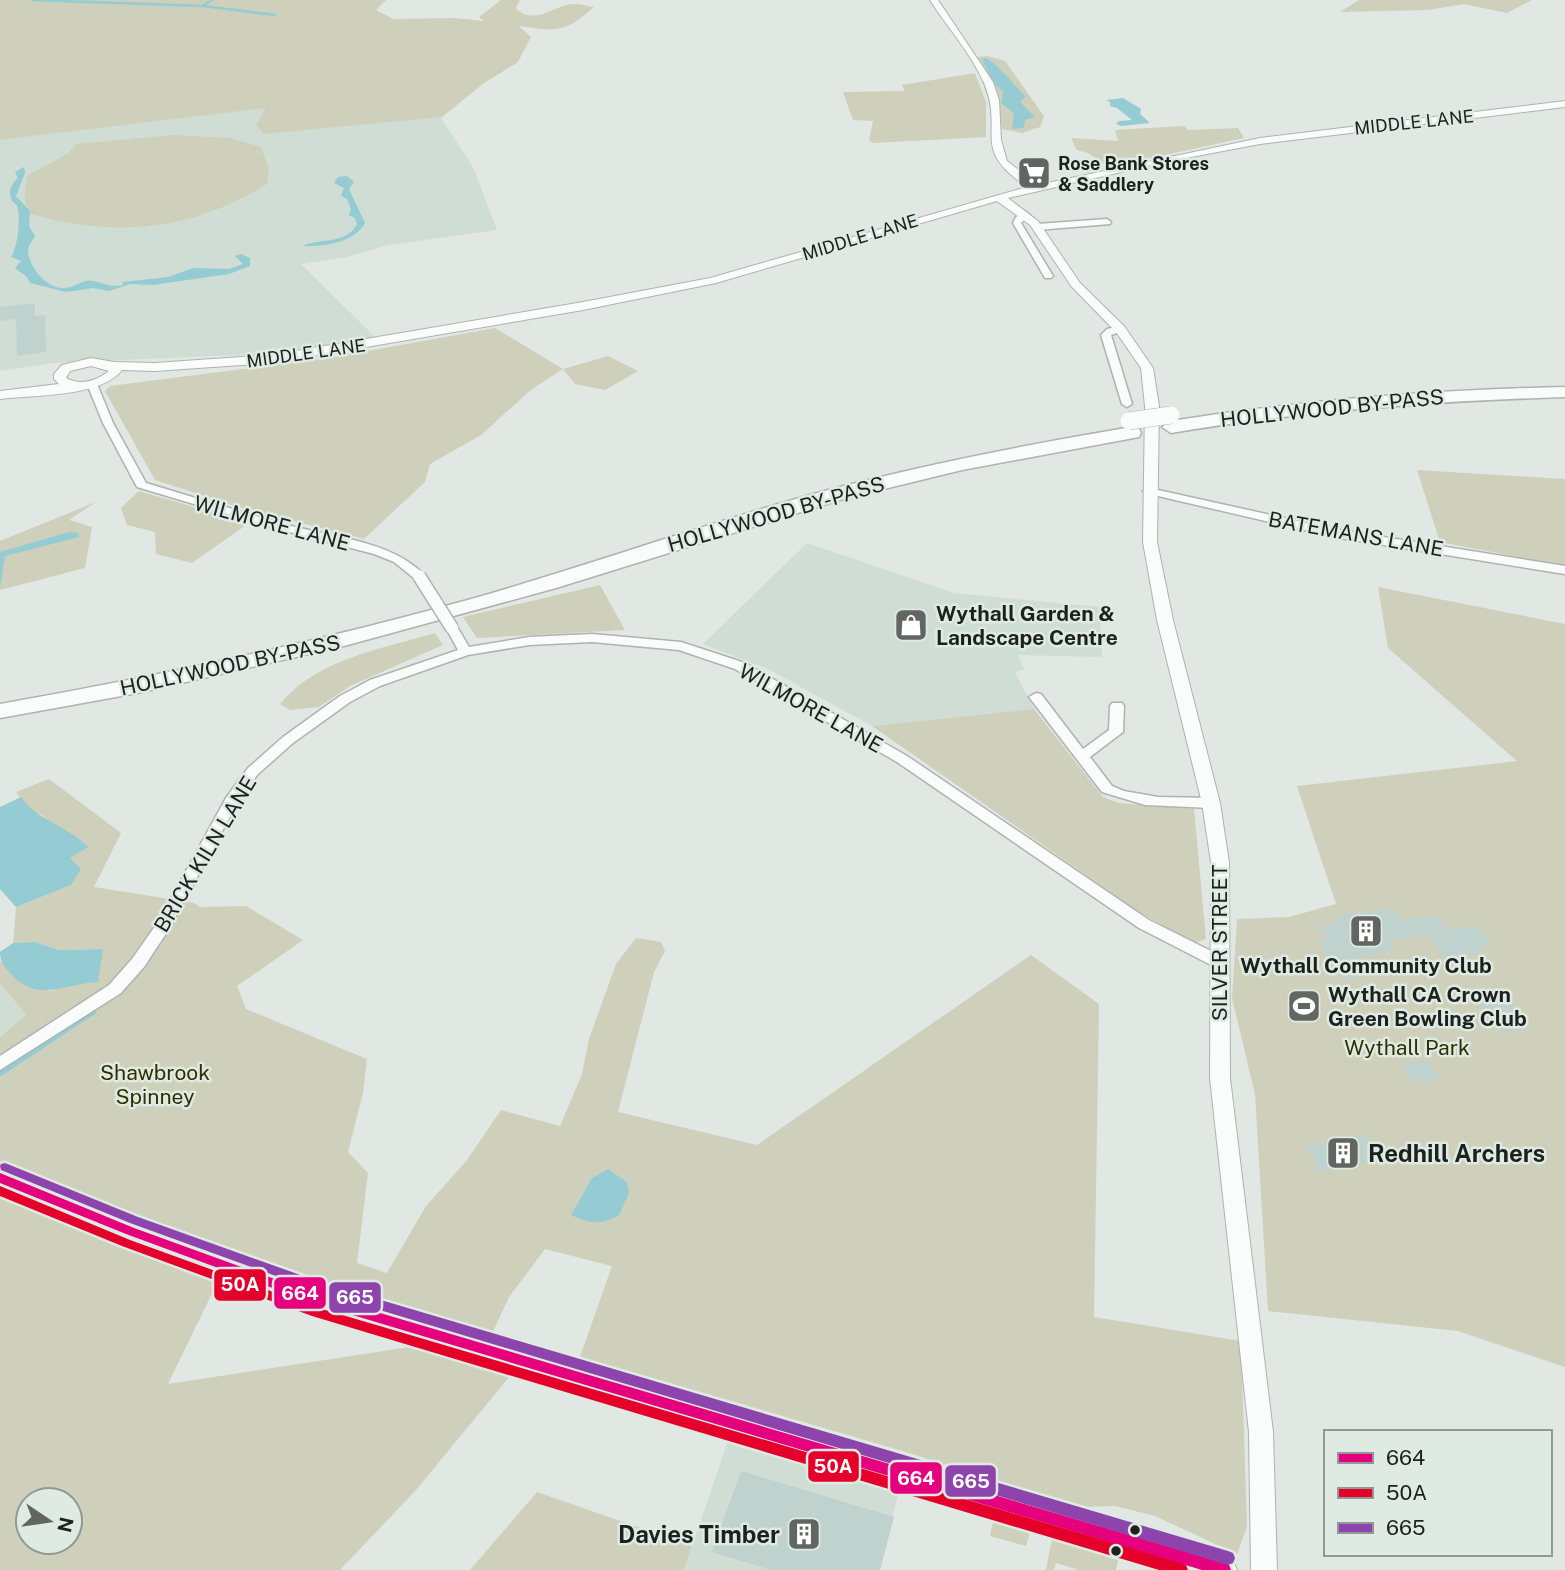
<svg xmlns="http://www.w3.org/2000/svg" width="1565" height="1570" viewBox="0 0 1565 1570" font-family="'Public Sans',sans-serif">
<rect width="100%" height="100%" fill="#e1e7e3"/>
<g fill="#d0ddd4">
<polygon points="422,89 473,167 497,230 388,245 347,257 301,264 375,337 284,353 53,363 0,371 0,140"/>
<polygon points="807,543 954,593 1100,607 1102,657 1018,655 1024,669 1015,672 1034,709 872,726 768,669 703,644"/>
<polygon points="0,983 26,1015 0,1037"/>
<polygon points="728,1441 899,1490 880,1570 684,1570"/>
</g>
<g fill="#ced0bb" fill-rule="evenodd">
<path d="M0 0H386L376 10 393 19 455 18 484 21 479 17 501 0H520L516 8C534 28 557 2 576 4 582 4 588 7 594 7 564 34 555 31 519 26L531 37 518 62 484 83 442 117 264 134 256 125 266 108 0 140Z"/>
<polygon points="1359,0 1532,0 1507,13 1464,4 1428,10 1340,12"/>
<polygon points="988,56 1005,61 1044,116 1040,127 1022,133 1002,129 997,98 977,57"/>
<polygon points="975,73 986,102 986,137 872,143 869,139 873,121 853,120 843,92 905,91 902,85"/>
<polygon points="1184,126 1188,130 1238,128 1244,138 1109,167 1088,153 1077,150 1071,138 1118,141 1115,130"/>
<path d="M172 135 230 138 261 147 269 169 267 184C191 231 116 238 30 214 23 200 24 192 27 176L67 154 77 144Z"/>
<polygon points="495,328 563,369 608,356 638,371 605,390 575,384 563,369 532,389 481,435 430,464 425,482 364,539 238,507 155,480 105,391 110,386 335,357"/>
<polygon points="1417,470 1565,479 1565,566 1440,542"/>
<polygon points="139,491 249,523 192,563 156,554 155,532 127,525 121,508"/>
<polygon points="96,502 69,520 92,527 85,568 0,590 0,541"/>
<polygon points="600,585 625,630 477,638 463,617"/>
<polygon points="1378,587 1565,624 1565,1367 1458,1331 1268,1311 1255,1094 1232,998 1237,919 1289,917 1336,904 1297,786 1517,761 1388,648"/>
<path d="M435 633 443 645 350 686 319 707 290 710 280 704C317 659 381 649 435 633Z"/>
<polygon points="1034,709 1103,797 1118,803 1194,809 1206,939 1194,943 1136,910 872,726"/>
<polygon points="49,779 121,833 94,887 194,903 200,907 246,906 303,940 237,986 246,1009 367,1059 363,1093 348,1152 368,1173 357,1263 387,1273 426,1206 467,1160 501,1110 560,1126 582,1074 589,1039 616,964 636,938 661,942 665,951 654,972 618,1112 757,1145 1031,955 1099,1004 1094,1317 1241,1341 1247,1527 1237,1554 1155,1516 1115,1506 1078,1507 906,1452 580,1357 612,1266 545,1249 509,1297 491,1336 245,1258 0,1166 0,1037 26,1015 0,983 0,960 11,974 50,991 74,983 97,982 103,949 59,950 35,942 13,943 16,907 71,885 70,858 42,815 29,810 16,792"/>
<path d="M0 1196 218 1281 168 1384 410 1347 510 1376 416 1490 340 1570H0ZM70 1500V1542H28V1500Z"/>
<polygon points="537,1492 692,1546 684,1570 470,1570"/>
<polygon points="994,1516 1027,1526 1031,1529 1026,1546 990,1536"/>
<polygon points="1055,1537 1119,1556 1116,1570 1079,1570 1056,1563 1054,1570 1046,1570 1052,1539"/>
</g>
<g fill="#95cbd2">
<path d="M985 58C996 61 1015 87 1026 96L1020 102 1035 117 1025 120 1024 128 1012 129 1014 113 1001 103 1003 92 995 84 982 60Z"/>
<polygon points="1123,98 1141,109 1140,114 1150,123 1121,126 1116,124 1119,121 1132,120 1117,108 1110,106 1110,102 1106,100"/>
<path d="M24 167 25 173 16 196 30 211 29 226 35 236C32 241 28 246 28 251 29 267 47 289 63 288 75 288 83 278 94 281 100 282 112 288 123 285V282L168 277 193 268 229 269 243 264 235 256 241 254 250 258V266L229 274 153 285 130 284 109 291 93 288 66 292 30 283 27 277 15 268 21 261 11 257C18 247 21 217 17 205L12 201C8 191 10 186 18 178L15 172Z"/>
<path d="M347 176 354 182 349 189 365 223C354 243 323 247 302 246 319 238 346 245 357 224L355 218 349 215 351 209 347 199 341 196 344 188 334 183 338 177Z"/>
<polygon points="69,532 78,533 79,537 5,556 0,587 0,552"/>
<path d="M21 797C36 820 68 826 88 847L70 858 81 869 71 885 16 907 0 889V807Z"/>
<path d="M35 942 59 950 103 949 98 982C63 984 36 1004 9 972 4 966 0 961 0 952L13 943Z"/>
<path d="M608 1169 627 1182 629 1193 619 1215C601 1226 589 1223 571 1215L592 1178Z"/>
</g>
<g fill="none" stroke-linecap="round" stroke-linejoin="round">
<g stroke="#95cbd2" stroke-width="2.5">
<polyline points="32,0 202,6 212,0"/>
<polyline points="203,6 275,15"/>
</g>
<polyline stroke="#95cbd2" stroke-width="4.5" points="0,1074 94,1012"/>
</g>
<g fill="#c0d2ce">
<polygon points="35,303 35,316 45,315 46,352 17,356 16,319 0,321 0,307"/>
<polygon points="1393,908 1401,920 1436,916 1447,930 1477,925 1492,945 1477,947 1481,952 1466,955 1468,958 1447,962 1428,934 1389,941 1395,950 1353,959 1365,976 1342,980 1318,942 1328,940 1319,926 1338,923 1336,919 1341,918 1339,915"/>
<polygon points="1502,988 1530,1028 1501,1033 1473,992"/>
<polygon points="1428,1060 1440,1079 1412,1083 1402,1064"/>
<polygon points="1365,1134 1380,1159 1320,1172 1306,1146"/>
<polygon points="741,1471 894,1517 880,1570 771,1570 712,1552"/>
</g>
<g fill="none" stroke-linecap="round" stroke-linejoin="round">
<defs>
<g id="minor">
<polygon points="1026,212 1030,215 1021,223 1053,276 1051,278 1045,278 1013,223 1016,217"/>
<polygon points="1107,219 1111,222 1110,224 1037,230 1033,227 1037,224"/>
<polygon points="1120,326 1123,327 1123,331 1111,335 1132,404 1127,407 1122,404 1101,335 1107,329"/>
<path d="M92 381 97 384 113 423 146 483C190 496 235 510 280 523 325 536 393 540 425 576L419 580 415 579 394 562 374 554 274 528 137 487 103 423 87 384Z"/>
<polygon points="1149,488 1334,529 1565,566 1565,574 1334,537 1145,493 1143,491"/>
<polygon points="452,624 456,625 469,647 529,637 592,634 681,642 745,663 907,756 1149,920 1225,958 1227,962 1225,966 1213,966 1139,928 897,762 735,669 679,650 592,642 529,645 468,655 380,686 350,702 293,743 258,774 239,800 169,929 144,967 121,993 0,1070 0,1056 109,985 132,959 158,922 226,798 248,768 283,737 340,696 370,680 458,650 446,628"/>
<polygon points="1036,693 1041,694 1083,749 1109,730 1110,706 1112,703 1122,703 1124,706 1123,732 1090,757 1112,786 1124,791 1158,797 1211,798 1218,803 1211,808 1145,805 1102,792 1029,697"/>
</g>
<g id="tertiary">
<path d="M930 0H938L993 82 999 100 1001 140 1007 161 1038 185 1260 138 1565 101V107L1260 144 1165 162 1008 198 1038 221 1080 283 1124 326 1153 368 1159 406 1157 542 1173 620 1220 803 1229 862 1230 1078 1273 1432 1277 1570H1251L1249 1432 1210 1078 1211 862 1202 803 1157 620 1143 542 1145 406 1141 368 1116 332 1072 287 1030 225 997 201 716 283 583 310 272 363 155 371 122 370C102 397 33 395 0 399V391L59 384 54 379V374L62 365 91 358 114 362 155 363 272 355 583 302 710 278 1027 187C969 148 1005 133 984 83 971 53 947 27 930 0ZM91 366 109 371C96 381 81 386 66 378L70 371Z"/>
<polygon points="0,1169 138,1224 316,1289 1224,1557 1233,1561 1237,1570 1180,1570 316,1309 122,1238 0,1188"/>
</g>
<g id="trunk">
<path d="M1565 387V397C1433 401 1302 411 1171 433L1162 427 1171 421C1302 400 1433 390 1565 387Z"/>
<path d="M1132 427 1139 429 1141 433 1139 437 962 470 843 499 556 588 344 646 138 693 0 718V704C160 676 318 642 475 598 593 564 709 522 828 490 928 464 1030 444 1132 427Z"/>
</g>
</defs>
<use href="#minor" stroke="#aeb3b0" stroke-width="3"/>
<use href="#tertiary" stroke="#aeb3b0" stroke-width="2"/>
<use href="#trunk" stroke="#aeb3b0" stroke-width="3"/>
<use href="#minor" fill="#fafbfb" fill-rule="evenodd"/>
<use href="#tertiary" fill="#fafbfb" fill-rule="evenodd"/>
<use href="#trunk" fill="#fafbfb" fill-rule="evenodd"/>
<defs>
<polyline id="minor-bridge" points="419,576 452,628"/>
<polyline id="trunk-bridge" points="1129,421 1171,415"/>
</defs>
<use href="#minor-bridge" stroke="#aeb3b0" stroke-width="15" stroke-linecap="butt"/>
<use href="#trunk-bridge" stroke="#aeb3b0" stroke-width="18" stroke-linecap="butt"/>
<use href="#minor-bridge" stroke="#fafbfb" stroke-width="12"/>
<use href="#trunk-bridge" stroke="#fafbfb" stroke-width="17"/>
<defs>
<polygon id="bus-1" points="0,1173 134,1228 316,1294 1224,1563 1229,1565 1231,1570 1202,1570 316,1304 126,1234 0,1183"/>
<polygon id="bus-2" points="0,1186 130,1240 312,1306 1181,1563 1186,1565 1188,1570 1159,1570 312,1316 122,1246 0,1196"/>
<polygon id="bus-3" points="5,1163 138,1217 320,1282 1228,1551 1233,1553 1235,1558 1233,1563 1228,1565 320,1292 130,1223 1,1170 0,1166 1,1164"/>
</defs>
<use href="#bus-1" stroke="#deeae2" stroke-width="5"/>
<use href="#bus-2" stroke="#deeae2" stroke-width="5"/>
<use href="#bus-3" stroke="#deeae2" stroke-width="5"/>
<use href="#bus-1" fill="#e5007d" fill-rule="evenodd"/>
<use href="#bus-2" fill="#e4002b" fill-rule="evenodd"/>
<use href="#bus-3" fill="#8e44ad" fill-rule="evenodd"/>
</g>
<defs>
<symbol id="supermarket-square" viewBox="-11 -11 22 22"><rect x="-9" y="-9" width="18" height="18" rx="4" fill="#616663" stroke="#deeae2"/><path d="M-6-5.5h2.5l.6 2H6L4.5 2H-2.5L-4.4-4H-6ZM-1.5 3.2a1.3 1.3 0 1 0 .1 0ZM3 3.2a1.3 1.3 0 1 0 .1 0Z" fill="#fff"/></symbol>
<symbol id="shop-square" viewBox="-11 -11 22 22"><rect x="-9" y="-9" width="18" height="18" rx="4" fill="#616663" stroke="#deeae2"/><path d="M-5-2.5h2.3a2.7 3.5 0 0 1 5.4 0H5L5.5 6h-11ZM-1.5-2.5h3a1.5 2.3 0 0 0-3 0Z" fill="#fff"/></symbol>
<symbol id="building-square" viewBox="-11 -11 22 22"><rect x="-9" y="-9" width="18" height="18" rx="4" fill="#616663" stroke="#deeae2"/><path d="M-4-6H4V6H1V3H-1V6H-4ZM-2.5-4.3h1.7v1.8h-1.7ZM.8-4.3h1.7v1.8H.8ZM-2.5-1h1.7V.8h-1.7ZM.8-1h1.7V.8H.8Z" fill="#fff"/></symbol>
<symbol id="stadium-square" viewBox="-11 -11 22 22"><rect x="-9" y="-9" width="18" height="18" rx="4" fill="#616663" stroke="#deeae2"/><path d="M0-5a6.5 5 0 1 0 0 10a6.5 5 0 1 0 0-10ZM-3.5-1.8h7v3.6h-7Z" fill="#fff"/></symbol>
</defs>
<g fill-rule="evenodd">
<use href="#supermarket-square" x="1015" y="154" width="38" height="38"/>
<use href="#shop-square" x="892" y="606" width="38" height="38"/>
<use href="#building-square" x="1347" y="912" width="38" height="38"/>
<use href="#stadium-square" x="1285" y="987" width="38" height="38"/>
<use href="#building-square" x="1324" y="1134" width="38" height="38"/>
<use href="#building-square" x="785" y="1515" width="38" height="38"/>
</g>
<g fill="#1c201e" stroke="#deeae2" stroke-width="2.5">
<circle cx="1135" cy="1530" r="6"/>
<circle cx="1116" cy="1551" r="6"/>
</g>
<g text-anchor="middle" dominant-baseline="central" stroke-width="5" stroke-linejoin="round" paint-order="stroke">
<g font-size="18" fill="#1c201e" stroke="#deeae2">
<text transform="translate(1414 122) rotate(-6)">MIDDLE LANE</text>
<text transform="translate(860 237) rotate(-17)">MIDDLE LANE</text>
<text transform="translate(306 353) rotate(-8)">MIDDLE LANE</text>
</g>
<g font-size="18" font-weight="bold" fill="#1c201e" stroke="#deeae2" text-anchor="start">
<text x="1058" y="163">Rose Bank Stores<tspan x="1058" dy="21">&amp; Saddlery</tspan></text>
</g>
<g font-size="21" fill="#1c201e" stroke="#deeae2">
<text transform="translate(1332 408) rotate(-6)">HOLLYWOOD BY-PASS</text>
<text transform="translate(776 514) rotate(-16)">HOLLYWOOD BY-PASS</text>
<text transform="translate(272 523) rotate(15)">WILMORE LANE</text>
<text transform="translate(1356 534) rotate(10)">BATEMANS LANE</text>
<text transform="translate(230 665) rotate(-12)">HOLLYWOOD BY-PASS</text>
<text transform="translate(811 708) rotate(29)">WILMORE LANE</text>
<text transform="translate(205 854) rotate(-59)">BRICK KILN LANE</text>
<text transform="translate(1219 943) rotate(-90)">SILVER STREET</text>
</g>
<g font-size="21" font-weight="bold" fill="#1c201e" stroke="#deeae2" text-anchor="start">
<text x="936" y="613">Wythall Garden &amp;<tspan x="936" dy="24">Landscape Centre</tspan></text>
<text x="1366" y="965" text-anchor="middle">Wythall Community Club</text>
<text x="1328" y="994">Wythall CA Crown<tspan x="1328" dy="24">Green Bowling Club</tspan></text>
</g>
<g font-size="21" fill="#312f00" stroke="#deeae2">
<text x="1407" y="1047">Wythall Park</text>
<text x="155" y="1072">Shawbrook<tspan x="155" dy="24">Spinney</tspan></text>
</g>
<g font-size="24" font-weight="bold" fill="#1c201e" stroke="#deeae2" text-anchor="start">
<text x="1368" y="1153">Redhill Archers</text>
<text x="780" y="1534" text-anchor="end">Davies Timber</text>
</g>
</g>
<g stroke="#deeae2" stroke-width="2.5">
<rect x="213" y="1268" width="54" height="34" rx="7" fill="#e4002b"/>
<rect x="273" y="1276" width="54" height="34" rx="7" fill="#e5007d"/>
<rect x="328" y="1281" width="54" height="33" rx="7" fill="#8e44ad"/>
<rect x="807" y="1450" width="53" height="33" rx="7" fill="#e4002b"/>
<rect x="889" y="1461" width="54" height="34" rx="7" fill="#e5007d"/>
<rect x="944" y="1464" width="53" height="34" rx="7" fill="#8e44ad"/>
</g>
<g font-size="19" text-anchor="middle" font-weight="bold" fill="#fff">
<text x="240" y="1291">50A</text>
<text x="300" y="1300">664</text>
<text x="355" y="1304">665</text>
<text x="833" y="1473">50A</text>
<text x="916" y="1485">664</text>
<text x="971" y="1488">665</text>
</g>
<rect x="1324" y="1430" width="228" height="126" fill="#deeae2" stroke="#909994" stroke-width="2"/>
<rect x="1338" y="1453" width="35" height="10" fill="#e5007d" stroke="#909994" stroke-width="2"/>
<text x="1386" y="1465" font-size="21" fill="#1c201e">664</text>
<rect x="1338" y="1488" width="35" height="10" fill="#e4002b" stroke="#909994" stroke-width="2"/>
<text x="1386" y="1500" font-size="21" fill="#1c201e">50A</text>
<rect x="1338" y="1523" width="35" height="10" fill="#8e44ad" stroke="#909994" stroke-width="2"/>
<text x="1386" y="1535" font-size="21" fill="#1c201e">665</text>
<g transform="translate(49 1521) rotate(103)"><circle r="33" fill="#deeae2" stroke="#909994" stroke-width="2"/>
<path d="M0-5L12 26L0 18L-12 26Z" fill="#616663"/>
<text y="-10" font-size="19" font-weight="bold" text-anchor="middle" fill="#1c201e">N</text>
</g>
</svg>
